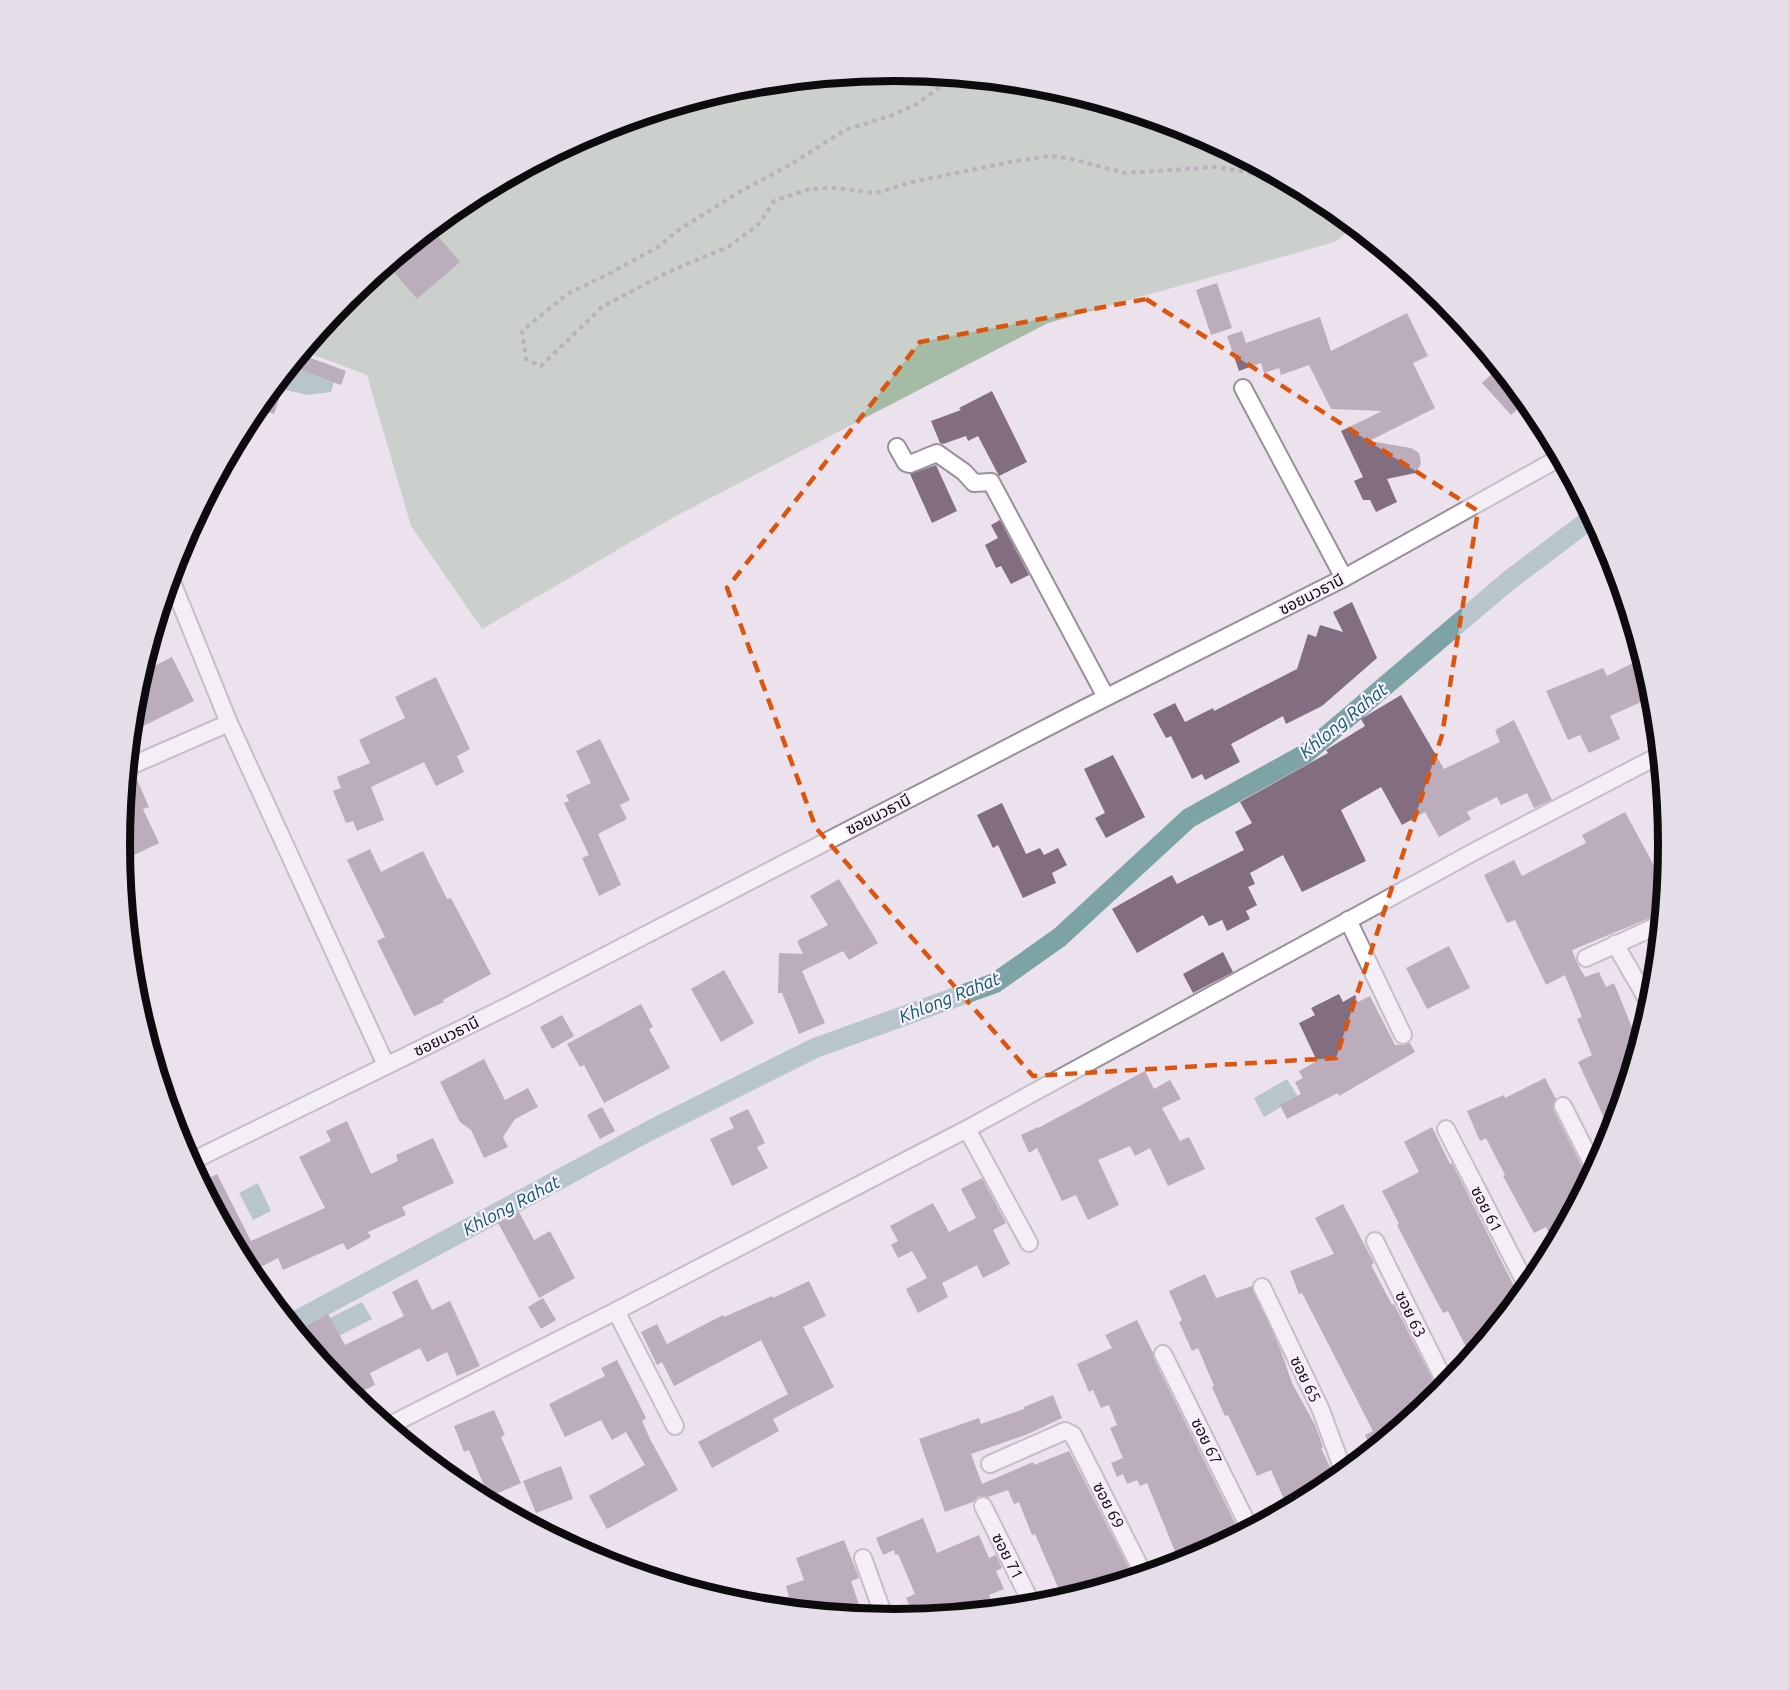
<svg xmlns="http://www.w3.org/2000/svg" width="1789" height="1690" viewBox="0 0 1789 1690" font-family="Ubuntu,'Noto Sans Thai',sans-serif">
<rect width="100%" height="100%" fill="#ebe2ed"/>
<polygon fill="#a5bba6" points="895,71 1046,85 1191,130 1325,201 1355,226 1335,242 1048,323 674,517 482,629 411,526 367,375 303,351 347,297 464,201 598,129 744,85"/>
<g fill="#7da3a7">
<polygon points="290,366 334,382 331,392 307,395 282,389"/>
<polygon points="1287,1079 1298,1097 1264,1117 1254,1098"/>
<polygon points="258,1183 271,1211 253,1220 239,1193"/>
<polygon points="362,1302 372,1319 333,1339 324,1321"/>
</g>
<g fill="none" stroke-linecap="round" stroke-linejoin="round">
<polyline stroke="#7da3a7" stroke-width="20" points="290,1324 651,1130 815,1048 995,983 1060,937 1189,818 1305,754 1507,582 1593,517"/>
</g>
<g fill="#836d81">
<polygon points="431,228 460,262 417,299 387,264"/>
<polygon points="1217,283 1232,328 1211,335 1196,290"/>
<polygon points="1407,313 1428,356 1413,363 1435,408 1369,441 1411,448 1419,453 1421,462 1420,466 1415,473 1387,479 1397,502 1376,512 1370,500 1363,500 1354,481 1363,477 1341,431 1382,411 1331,409 1309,365 1281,375 1279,368 1264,373 1261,363 1239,371 1227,336 1242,331 1246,343 1320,317 1331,351"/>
<polygon points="300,354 346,371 341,385 290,366"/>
<polygon points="1499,367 1527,401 1511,415 1482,383"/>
<polygon points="287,370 289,371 274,414 256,408"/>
<polygon points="992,391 1027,462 999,476 978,436 968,441 966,436 943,444 940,443 931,421 961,410 959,408"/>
<polygon points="936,465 957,511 932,523 910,474"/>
<polygon points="1000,520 1029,575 1011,584 1001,566 996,568 985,545 998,538 991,525"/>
<polygon points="1352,602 1377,658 1322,706 1286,724 1283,716 1231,744 1240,762 1205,780 1202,774 1192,779 1171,736 1166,738 1153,714 1175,703 1185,722 1213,708 1214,711 1297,669 1308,634 1316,637 1320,625 1343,632 1333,612"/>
<polygon points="172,657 194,701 131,732 135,694 142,672"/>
<polygon points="1643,658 1655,702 1644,708 1641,702 1610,716 1620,739 1589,753 1580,735 1568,740 1546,691 1603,668 1607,676"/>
<polygon points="436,677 470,749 457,756 464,772 436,786 424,762 371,787 384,820 357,831 353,821 346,823 333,791 341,788 337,777 370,763 359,740 405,718 395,697"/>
<polygon points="1401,695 1444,769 1500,742 1495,730 1514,720 1552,800 1534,808 1527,793 1501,805 1497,797 1467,812 1471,819 1439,837 1425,812 1402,825 1381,787 1341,810 1366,861 1302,892 1283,855 1250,873 1255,884 1248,887 1257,905 1246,911 1250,919 1227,931 1222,920 1209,926 1203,915 1137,953 1112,909 1172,875 1177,884 1244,850 1235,832 1252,823 1240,802 1328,753 1326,750 1365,726 1361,719"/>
<polygon points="600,739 630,800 620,805 627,819 598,834 621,885 599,896 582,858 589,855 564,803 569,801 566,795 591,783 576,751"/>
<polygon points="1113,755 1145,817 1106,838 1095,818 1105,813 1084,769"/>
<polygon points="135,775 149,807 143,809 159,843 122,861 120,845 127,777"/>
<polygon points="1002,803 1026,854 1040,848 1044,855 1058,848 1067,865 1052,873 1056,883 1023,898 998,845 993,848 977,815"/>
<polygon points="1625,812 1658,873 1667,869 1662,913 1572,950 1577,963 1585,977 1599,972 1606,987 1614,983 1639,1045 1612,1135 1578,1062 1592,1055 1577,1019 1582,1017 1565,975 1546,985 1515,920 1507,923 1484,875 1514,860 1522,876 1586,843 1582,835"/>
<polygon points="370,849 381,872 423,851 447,899 451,898 491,974 443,1000 444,1002 414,1016 377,941 385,937 347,860"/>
<polygon points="839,879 878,943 849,960 843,951 802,971 825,1023 799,1034 782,993 778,993 779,953 803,954 797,941 828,925 810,896"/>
<polygon points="1449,946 1470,988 1427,1009 1406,968"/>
<polygon points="1223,952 1233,972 1193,993 1183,974"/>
<polygon points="724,970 754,1023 721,1042 691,989"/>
<polygon points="1339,994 1343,1002 1355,995 1358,1002 1370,996 1395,1045 1403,1045 1410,1043 1415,1052 1339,1096 1338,1093 1287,1119 1280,1105 1301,1094 1295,1082 1303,1078 1299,1071 1317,1061 1299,1023 1315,1015 1311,1008"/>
<polygon points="641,1004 653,1027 649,1029 670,1068 604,1103 584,1065 580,1067 567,1044"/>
<polygon points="562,1015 574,1036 552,1049 540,1027"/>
<polygon points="484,1059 505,1100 528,1088 538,1107 515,1119 503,1137 508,1147 484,1158 471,1130 460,1122 440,1082"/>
<polygon points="1145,1071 1154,1089 1170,1080 1181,1099 1162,1108 1180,1141 1189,1137 1205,1169 1168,1186 1150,1148 1135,1156 1130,1146 1098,1160 1119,1205 1088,1220 1076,1195 1062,1201 1037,1148 1029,1153 1021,1135 1038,1127 1038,1128"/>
<polygon points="1545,1078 1556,1099 1553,1105 1554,1111 1586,1174 1590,1178 1555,1245 1546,1227 1534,1233 1503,1176 1505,1175 1486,1138 1480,1141 1467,1111 1504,1095 1505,1098"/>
<polygon points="602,1107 615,1131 600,1139 587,1115"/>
<polygon points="748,1109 765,1143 757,1147 768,1168 732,1186 710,1139 734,1128 729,1118"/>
<polygon points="347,1121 371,1174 398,1161 396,1155 433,1138 454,1183 402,1207 406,1215 368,1232 371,1237 347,1250 343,1243 283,1270 278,1258 249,1273 201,1182 217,1174 251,1241 325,1208 299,1157 331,1141 326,1131"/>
<polygon points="1432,1127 1450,1164 1452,1163 1520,1298 1471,1357 1448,1311 1443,1313 1428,1285 1397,1225 1399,1224 1382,1191 1419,1172 1404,1142"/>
<polygon points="982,1178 1006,1223 993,1230 1010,1264 983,1278 977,1265 942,1283 948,1297 918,1313 906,1289 927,1278 912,1251 898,1258 891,1245 898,1241 890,1226 933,1203 949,1232 976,1218 961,1189"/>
<polygon points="1343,1204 1374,1263 1371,1265 1392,1305 1394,1304 1440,1394 1372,1450 1365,1435 1373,1431 1302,1293 1299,1294 1290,1271 1334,1254 1315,1218"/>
<polygon points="519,1212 534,1240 550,1231 575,1278 539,1298 498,1223"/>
<polygon points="1205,1274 1216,1298 1252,1286 1281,1351 1292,1383 1315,1425 1323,1447 1321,1448 1336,1480 1315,1494 1288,1508 1271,1470 1257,1476 1228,1415 1225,1416 1212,1387 1214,1386 1198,1348 1192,1351 1179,1322 1182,1320 1169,1291"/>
<polygon points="417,1279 432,1310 450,1301 480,1366 457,1376 447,1352 427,1362 420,1348 370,1373 375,1385 352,1396 333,1376 306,1326 328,1314 345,1345 404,1316 392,1292"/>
<polygon points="809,1281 826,1316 803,1327 834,1387 773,1419 779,1431 712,1468 698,1442 788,1394 761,1340 674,1386 662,1362 657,1365 641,1332 657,1324 667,1344 723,1315 724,1317 772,1296 773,1298"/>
<polygon points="543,1298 556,1320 541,1329 528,1307"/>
<polygon points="1137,1320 1153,1353 1154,1359 1240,1533 1223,1542 1220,1535 1176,1554 1147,1483 1140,1486 1137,1480 1127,1484 1123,1474 1117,1477 1111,1463 1123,1458 1110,1428 1117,1425 1109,1405 1101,1408 1093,1390 1089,1392 1077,1364 1112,1348 1105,1335"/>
<polygon points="617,1360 646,1418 642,1421 650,1439 678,1490 607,1529 589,1496 645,1465 626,1432 612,1440 601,1420 565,1437 549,1404 605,1376 601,1368"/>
<polygon points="1053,1395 1062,1418 1028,1434 971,1454 982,1484 1033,1462 1034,1465 1069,1451 1131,1572 1063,1599 1035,1534 1032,1535 1019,1502 1014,1504 1008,1490 988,1497 979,1496 973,1502 945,1512 919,1439 979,1418 981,1424 1024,1409 1024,1407"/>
<polygon points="494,1410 505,1435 501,1437 521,1483 489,1497 469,1450 464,1452 454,1426"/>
<polygon points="561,1466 573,1499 536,1513 523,1481"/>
<polygon points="923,1518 937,1553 979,1535 989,1558 996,1555 1002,1568 996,1571 1004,1589 989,1595 996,1610 963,1613 959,1604 933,1616 915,1617 906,1598 915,1594 898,1554 895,1555 894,1550 883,1555 876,1538"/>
<polygon points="844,1540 859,1578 851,1581 863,1616 761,1606 789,1597 786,1586 804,1580 796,1558"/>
</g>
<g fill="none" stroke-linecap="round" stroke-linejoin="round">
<defs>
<g id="minor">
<polyline points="1243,388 1344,578"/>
<polyline points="897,447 906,463 910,464 937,453 964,472 974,483 991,482 1106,697"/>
<polyline points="170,577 229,723 386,1065"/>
<polyline points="128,767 229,723"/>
<polyline points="1348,920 1403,1035"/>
<polyline points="1615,944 1651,1006"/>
<polyline points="1586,958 1661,924"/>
<polyline points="1563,1106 1595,1169"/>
<polyline points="967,1129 1029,1243"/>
<polyline points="1446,1129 1528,1288"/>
<polyline points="190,1162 510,1005 1081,710 1344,578 1561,457"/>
<polyline points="1375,1241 1447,1386"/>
<polyline points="1262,1287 1321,1410 1344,1473"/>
<polyline points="616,1311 675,1426"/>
<polyline points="1163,1354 1250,1529"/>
<polyline points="388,1426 616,1311 967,1129 1479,849 1660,755"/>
<polyline points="990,1464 1065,1431 1073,1435 1144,1575"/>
<polyline points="983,1506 1033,1606"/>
<polyline points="863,1558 885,1619"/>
</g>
</defs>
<use href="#minor" stroke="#98909a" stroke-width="20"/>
<polyline stroke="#7d777e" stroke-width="4" stroke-dasharray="4.5 4.5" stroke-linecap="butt" points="954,76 917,104 890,116 845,130 788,166 741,191 677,231 658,247 607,275 567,294 522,331 526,359 541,366 602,307 668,272 728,247 759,224 774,201 809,189 837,188 876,193 912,182 1015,161 1050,156 1068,158 1125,173 1217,167 1251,173 1263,168"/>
<use href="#minor" stroke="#fff" stroke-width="16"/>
</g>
<path d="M0 0H1789V1690H0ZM1146 299 1478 511 1442 735 1336 1058 1033 1076 816 828 727 588 920 342Z" fill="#ebe2ed" fill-opacity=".55" fill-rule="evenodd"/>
<path fill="none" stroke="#dd550c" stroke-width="4.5" stroke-dasharray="12 8" stroke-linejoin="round" d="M1146 299 1478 511 1442 735 1336 1058 1033 1076 816 828 727 588 920 342Z"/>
<g text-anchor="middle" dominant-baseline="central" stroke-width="4.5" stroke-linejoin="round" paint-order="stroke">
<g font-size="16" fill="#0e0b0f" stroke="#f8effa">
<text transform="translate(1311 594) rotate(-27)">ซอยนวธานี</text>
<text transform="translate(878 814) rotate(-27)">ซอยนวธานี</text>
<text transform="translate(446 1036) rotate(-26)">ซอยนวธานี</text>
<text transform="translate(1487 1209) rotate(63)">ซอย 61</text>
<text transform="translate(1411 1314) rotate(64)">ซอย 63</text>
<text transform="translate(1306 1379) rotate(64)">ซอย 65</text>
<text transform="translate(1207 1441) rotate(64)">ซอย 67</text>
<text transform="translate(1109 1505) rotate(63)">ซอย 69</text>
<text transform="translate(1008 1556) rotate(63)">ซอย 71</text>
</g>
<g font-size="18" font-style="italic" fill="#075b63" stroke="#f8effa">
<text transform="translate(1343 720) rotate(-39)">Khlong Rahat</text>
<text transform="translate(949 997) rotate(-22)">Khlong Rahat</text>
<text transform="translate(511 1205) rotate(-28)">Khlong Rahat</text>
</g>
</g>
<path d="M0 0H1789V1690H0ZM130 845a764 764 0 1 1 1528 0a764 764 0 1 1-1528 0Z" fill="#e5dde7" fill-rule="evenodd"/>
<path fill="none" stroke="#0e0b0f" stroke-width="8" d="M130 845a764 764 0 1 1 1528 0a764 764 0 1 1-1528 0Z"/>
</svg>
